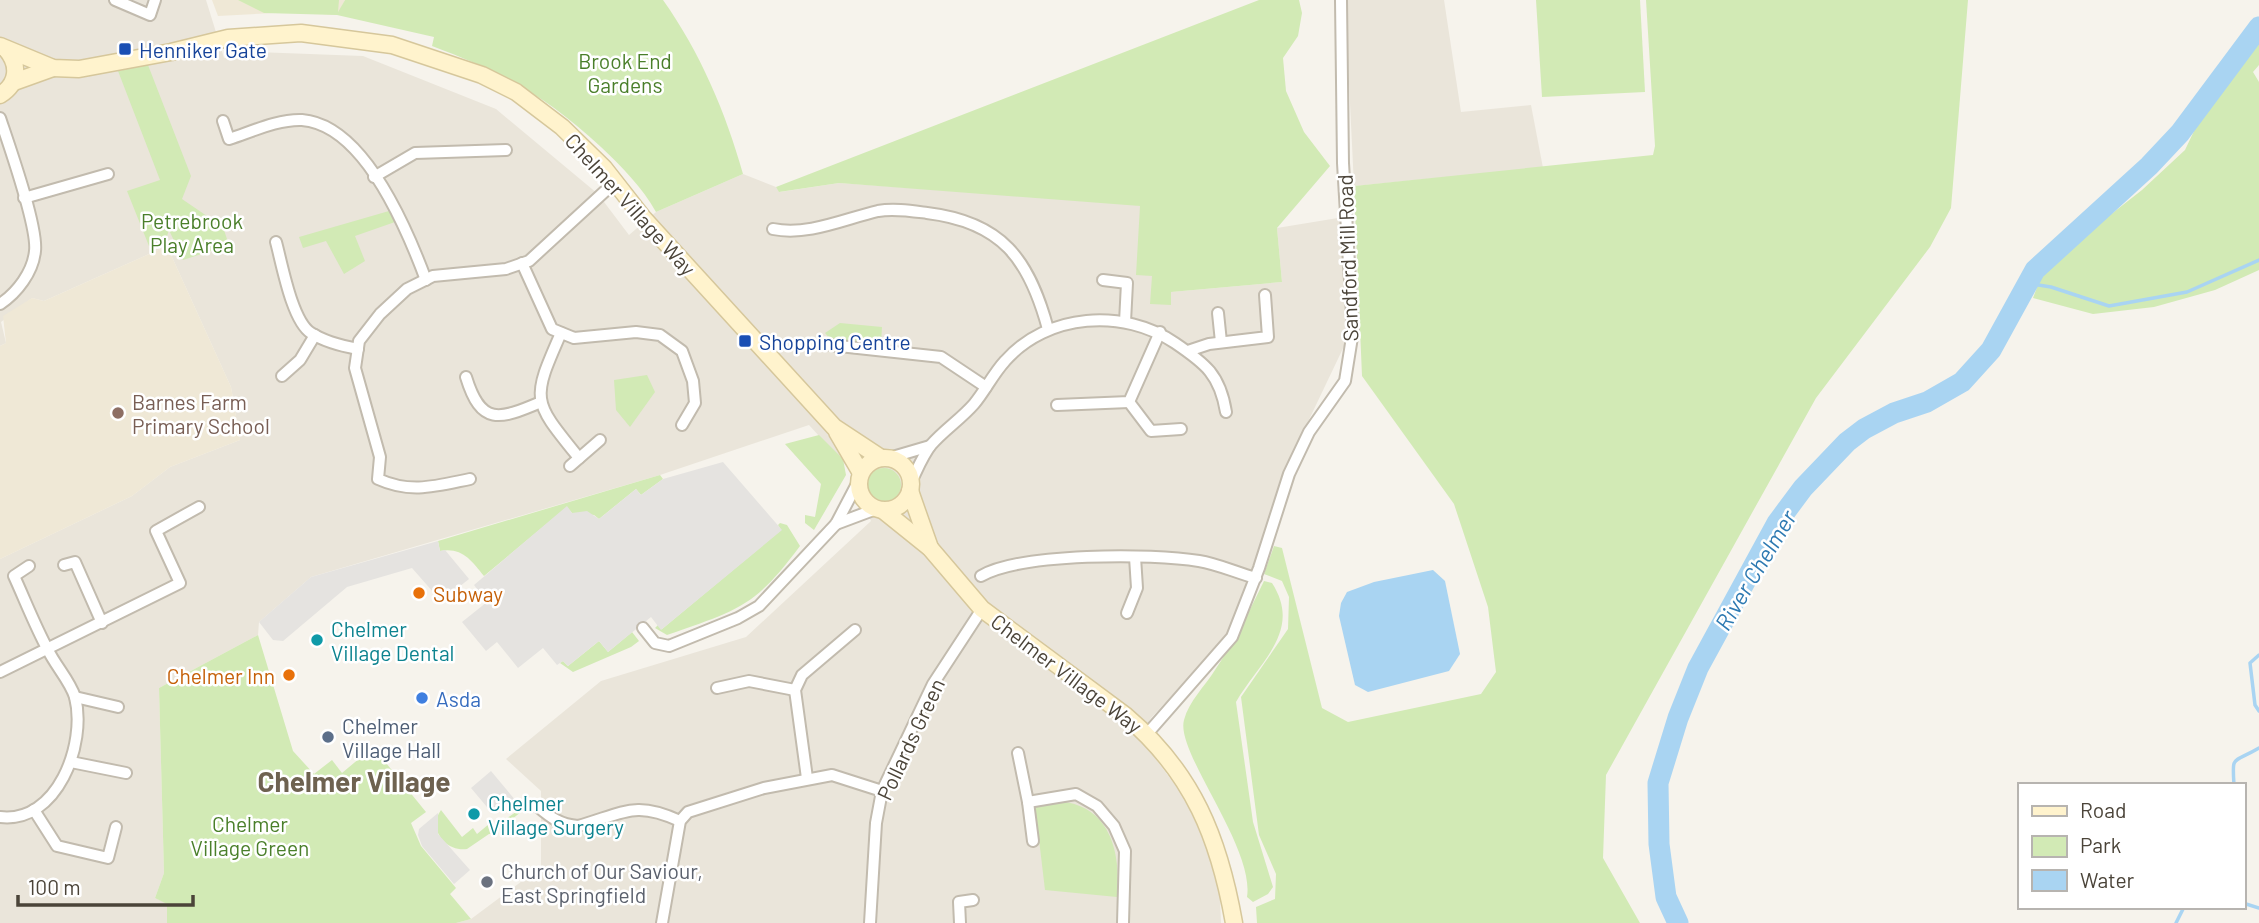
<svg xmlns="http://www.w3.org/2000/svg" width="2259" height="923" viewBox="0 0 2259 923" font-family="Barlow,sans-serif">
<rect width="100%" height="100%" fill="#f6f3ec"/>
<g fill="#eae5da">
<polygon points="0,0 206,0 224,58 256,52 363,56 496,109 598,194 629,235 656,212 743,174 776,187 780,192 839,183 1119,202 1141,206 1137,275 1152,275 1171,304 1171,292 1282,282 1277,228 1344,217 1347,340 1284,472 1264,539 1228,635 1151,718 1140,738 1184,797 1219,875 1221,923 456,923 471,919 541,867 541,791 506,759 601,681 746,637 871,521 851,471 809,425 660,475 311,577 259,622 258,635 159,688 164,873 155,898 167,903 167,923 0,923 0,559 132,496 170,467 240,440 231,387 167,246 44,301 32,298 1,322 6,343 0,346"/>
<polygon points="1345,0 1444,0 1461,112 1531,105 1543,168 1354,186"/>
</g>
<g fill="#efe8d6">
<polygon points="212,0 345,0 337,15 293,12 218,16"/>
<polygon points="167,246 231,387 240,440 170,467 132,496 0,559 0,346 6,343 3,316 32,298 44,301"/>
</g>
<g fill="#d2eab5">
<path d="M238 0H339L338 12 345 0H663C700 52 726 113 743 174L656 212C642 187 622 167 601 147 546 96 502 72 432 46L434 37 337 15 264 13Z"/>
<polygon points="1259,0 1299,0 1302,13 1298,36 1283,58 1286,91 1304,132 1330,166 1277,228 1282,282 1171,292 1171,305 1150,304 1152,276 1136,275 1140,206 839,183 779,192 776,187"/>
<polygon points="1536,0 1640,0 1645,92 1542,97"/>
<polygon points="1646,0 1968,0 1951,208 1930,247 1816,398 1606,775 1603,858 1640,923 1257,923 1256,907 1275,899 1276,874 1259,835 1241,697 1288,629 1289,597 1282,581 1264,574 1274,546 1282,548 1322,708 1348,722 1481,694 1496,672 1488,607 1454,504 1362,376 1354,186 1653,155 1655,146"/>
<polygon points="2259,38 2259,65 2253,72 2259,82 2259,270 2215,290 2154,307 2093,314 2033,298 2045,266 2142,190 2185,150 2204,110 2254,39"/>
<polygon points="148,65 191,176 182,199 223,227 229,245 183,260 169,230 166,239 149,246 127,191 160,180 118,71"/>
<polygon points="389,211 395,222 355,236 365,261 344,274 326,241 303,248 299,237"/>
<polygon points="840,323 882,327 881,344 831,340 825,333"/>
<polygon points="647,375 655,392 630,427 616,410 614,380"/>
<polygon points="819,435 843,459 846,475 814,530 805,523 805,515 815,517 821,484 785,444"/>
<circle cx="884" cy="485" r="17"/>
<path d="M660 475 663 479 641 495 636 489 599 519 594 515 572 513 567 507 484 576C471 560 462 547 440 551L438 541Z"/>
<path d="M780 523 787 525 800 546C754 608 738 610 667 635L655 628 658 625 662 629 781 530 778 525Z"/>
<path d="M1264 581 1272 583C1303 631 1259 662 1236 702L1253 822 1273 887 1268 894 1253 902 1247 897C1255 847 1175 752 1184 720 1189 701 1205 686 1215 670 1234 642 1249 612 1264 581Z"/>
<polygon points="632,632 639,641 631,647 573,672 560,663 563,661 568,666 599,641 608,652"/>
<polygon points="258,635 293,751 314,774 332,760 342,773 373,747 426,812 411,823 421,846 456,888 450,894 471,919 456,923 167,923 167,904 155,898 164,873 159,688"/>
<path d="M1056 801C1110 804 1121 851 1117 897L1045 890 1035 806Z"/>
<path d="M523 807H527L494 834H489L467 849C446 852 427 829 441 810L462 837 473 828 477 834 489 824 497 825Z"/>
</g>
<g fill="#e5e3e0">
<polygon points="723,462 782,530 661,630 651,617 608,652 599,641 568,666 563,661 557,665 543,648 518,668 497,642 486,651 462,622 487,602 474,585 567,506 572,513 587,511 599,519 636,489 641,495 663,479"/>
<polygon points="438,541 440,551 445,550 469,579 441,601 412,568 347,587 283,641 273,640 259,622 311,577"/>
<polygon points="491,771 516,801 504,812 499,806 492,813 471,788"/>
<polygon points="438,813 438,834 470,870 454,884 422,846 418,835 419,829"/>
</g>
<polygon fill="#a9d4f2" points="1433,570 1445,581 1460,654 1449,671 1368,692 1355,685 1339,616 1341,603 1347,592 1374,582"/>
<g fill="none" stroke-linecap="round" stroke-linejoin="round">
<g stroke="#a9d4f2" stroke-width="3.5">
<polyline points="2025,283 2051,287 2109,306 2187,292 2259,260"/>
<polyline points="2259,655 2250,663 2255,705 2259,711"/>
<path d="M2234 785C2232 754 2232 764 2259 748"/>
<polyline points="2243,903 2259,908"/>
<polyline points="2176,923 2184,907"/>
</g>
<polyline stroke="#a9d4f2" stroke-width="21" points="1678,923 1666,897 1659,844 1658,783 1678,718 1698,668 1777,523 1803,488 1847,442 1864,429 1894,413 1927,402 1962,382 1991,350 2035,270 2149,166 2180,133 2259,27"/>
<defs>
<g id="street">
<polyline points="115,0 150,15 155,0"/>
<path d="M0 118C9 145 38 227 35 251 33 272 17 293 0 304"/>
<path d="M223 121 229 139C251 132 278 119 302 120 364 125 407 229 426 280"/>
<polyline points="374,177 415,153 506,150"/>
<polyline points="24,198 108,174"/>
<path d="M773 229C808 236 844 219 878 211 894 208 912 211 927 213 1002 222 1029 259 1048 329"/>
<path d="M276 242C282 264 292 321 311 333 325 342 342 346 358 349"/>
<polyline points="522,263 552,329 574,338 636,332 660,335 682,351 693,381 695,403 682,425"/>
<polyline points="1103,280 1127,283 1125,322"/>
<polyline points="1218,313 1221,342"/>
<path d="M561 333C531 401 532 400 579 458"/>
<polyline points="830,345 941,357 986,387"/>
<polyline points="1188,351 1209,344 1268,337 1265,295"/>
<polyline points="282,376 300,360 315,335"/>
<path d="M466 377C481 426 499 420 541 402"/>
<polyline points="1129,402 1151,431 1181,429"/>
<polyline points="1057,405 1129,402 1160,332"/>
<polyline points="889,458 930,446"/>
<polyline points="570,466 600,440"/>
<path d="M470 479C436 486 411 494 378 479L380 457 355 368 359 341 380 314 407 289 433 276 506 269 529 261 615 182"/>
<path d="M911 482C917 470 923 455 931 445 944 430 961 419 974 404 985 391 993 374 1005 361 1047 313 1124 308 1175 343 1206 364 1220 375 1226 412"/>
<polyline points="836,524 876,509"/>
<polyline points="64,565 75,562 102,623"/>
<path d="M981 576C1020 553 1152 553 1199 561 1218 564 1237 573 1256 578"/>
<polyline points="1127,613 1137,588 1135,557"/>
<polyline points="643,628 655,643 669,646 738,618 759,606 836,524 858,482"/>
<polyline points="0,672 180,583 156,531 199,507"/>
<polyline points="717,688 749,681 795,690"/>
<polyline points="75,697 118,707"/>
<polyline points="1147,734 1232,637 1259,568 1289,474 1309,432 1345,381 1353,331 1343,163 1341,0"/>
<polyline points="1018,753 1028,802 1076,794 1097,806 1114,826 1125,851 1123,923"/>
<polyline points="71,762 126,773"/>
<polyline points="807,778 795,690 802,675 855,630"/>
<polyline points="1028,802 1033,841"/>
<path d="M537 806C550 817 560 825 578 826 624 813 635 800 680 821"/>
<polyline points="34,810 57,846 108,858 116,827"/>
<path d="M0 817C57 824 87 744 75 697 70 681 55 665 48 650 35 626 25 600 14 576L29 566"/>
<polyline points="662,923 680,821 688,812 764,788 832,775 882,791"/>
<polyline points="870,923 876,823 882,791 933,684 982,609"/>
<polyline points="960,923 959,902 973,900"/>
</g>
<g id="secondary">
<polyline points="0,46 53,68 79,69 171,52 228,38 301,33 392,45 482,75 516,92 562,127 604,168 644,219 834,427 881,458"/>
<polyline points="14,82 53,68"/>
<path d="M0 95C18 84 20 65 6 49"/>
<polyline points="837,432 861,473"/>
<circle cx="885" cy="484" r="26"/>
<polyline points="910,491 930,548"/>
<path d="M884 511 930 548 982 609 1126 716C1193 773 1219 838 1234 923"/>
</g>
</defs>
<use href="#street" stroke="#c2bbae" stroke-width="14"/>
<use href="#secondary" stroke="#d6c79b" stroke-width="19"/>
<use href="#street" stroke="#fff" stroke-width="10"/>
<use href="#secondary" stroke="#fff3cd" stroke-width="16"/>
</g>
<g fill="#1a4fb4" stroke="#fff" stroke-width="2.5">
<rect x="118" y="42" width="14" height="14" rx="3.5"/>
<rect x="738" y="334" width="14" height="14" rx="3.5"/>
</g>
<circle fill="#8d6e63" stroke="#fff" stroke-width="2.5" cx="118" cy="413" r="7"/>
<g fill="#e8710a" stroke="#fff" stroke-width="2.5">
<circle cx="419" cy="593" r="7"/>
<circle cx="289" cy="675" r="7"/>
</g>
<g fill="#0f9aa8" stroke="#fff" stroke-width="2.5">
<circle cx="317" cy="640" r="7"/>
<circle cx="474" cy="814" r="7"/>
</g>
<circle fill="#3f7fe0" stroke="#fff" stroke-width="2.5" cx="422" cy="698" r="7"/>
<circle fill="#5c6f8a" stroke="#fff" stroke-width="2.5" cx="328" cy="737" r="7"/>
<circle fill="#6b7280" stroke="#fff" stroke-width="2.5" cx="487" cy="882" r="7"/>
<g text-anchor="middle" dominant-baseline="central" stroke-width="5" stroke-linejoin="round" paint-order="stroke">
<g font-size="21" fill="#164399" stroke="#fff" text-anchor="start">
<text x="139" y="49">Henniker Gate</text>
<text x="759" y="341">Shopping Centre</text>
</g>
<g font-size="21" fill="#4a7f2a" stroke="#fff">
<text x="625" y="60">Brook End<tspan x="625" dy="24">Gardens</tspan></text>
<text x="192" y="220">Petrebrook<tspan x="192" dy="24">Play Area</tspan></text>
<text x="250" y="823">Chelmer<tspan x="250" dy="24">Village Green</tspan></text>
</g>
<g font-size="21" fill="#4b4439" stroke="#fff">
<text transform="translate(631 204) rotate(48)">Chelmer Village Way</text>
<text transform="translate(1347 258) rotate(-92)">Sandford Mill Road</text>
<text transform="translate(1067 673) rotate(37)">Chelmer Village Way</text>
<text transform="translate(910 739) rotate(-65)">Pollards Green</text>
</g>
<g font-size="21" fill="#785e54" stroke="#fff" text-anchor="start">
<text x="132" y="401">Barnes Farm<tspan x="132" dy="24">Primary School</tspan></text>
</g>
<g font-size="21" fill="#c56008" stroke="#fff" text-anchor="start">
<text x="433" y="593">Subway</text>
<text x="275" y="675" text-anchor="end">Chelmer Inn</text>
</g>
<g font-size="21" fill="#0d838f" stroke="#fff" text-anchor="start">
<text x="331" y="628">Chelmer<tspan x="331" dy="24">Village Dental</tspan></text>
<text x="488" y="802">Chelmer<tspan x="488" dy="24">Village Surgery</tspan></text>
</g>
<g font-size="21" fill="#366cbe" stroke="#fff" text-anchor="start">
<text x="436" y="698">Asda</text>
</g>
<g font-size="21" fill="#4e5e75" stroke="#fff" text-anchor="start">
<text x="342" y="725">Chelmer<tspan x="342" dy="24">Village Hall</tspan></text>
</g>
<g font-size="21" fill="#5b616d" stroke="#fff" text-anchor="start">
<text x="501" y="870">Church of Our Saviour,<tspan x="501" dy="24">East Springfield</tspan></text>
</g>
<g font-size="23" font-style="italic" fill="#2e7ab2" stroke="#fff">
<text transform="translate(1755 570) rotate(-59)">River Chelmer</text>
</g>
<g font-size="28" font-weight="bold" fill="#6e6250" stroke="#fff">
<text x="354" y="781">Chelmer Village</text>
</g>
</g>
<rect x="2018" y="783" width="228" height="126" fill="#ffffff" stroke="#b7b4b0" stroke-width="2"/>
<rect x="2032" y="806" width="35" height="10" fill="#fff3cd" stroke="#b7b4b0" stroke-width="2"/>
<text x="2080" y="818" font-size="21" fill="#4b4439">Road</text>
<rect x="2032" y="836" width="35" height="21" fill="#d2eab5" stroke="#b7b4b0" stroke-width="2"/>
<text x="2080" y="853" font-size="21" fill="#4b4439">Park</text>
<rect x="2032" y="870" width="35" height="21" fill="#a9d4f2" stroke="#b7b4b0" stroke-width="2"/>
<text x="2080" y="888" font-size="21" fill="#4b4439">Water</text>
<path d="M18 895v10h175v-10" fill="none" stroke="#4b4439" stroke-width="3.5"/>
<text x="28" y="895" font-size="21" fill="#4b4439" stroke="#ffffff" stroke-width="5" paint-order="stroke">100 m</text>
</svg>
